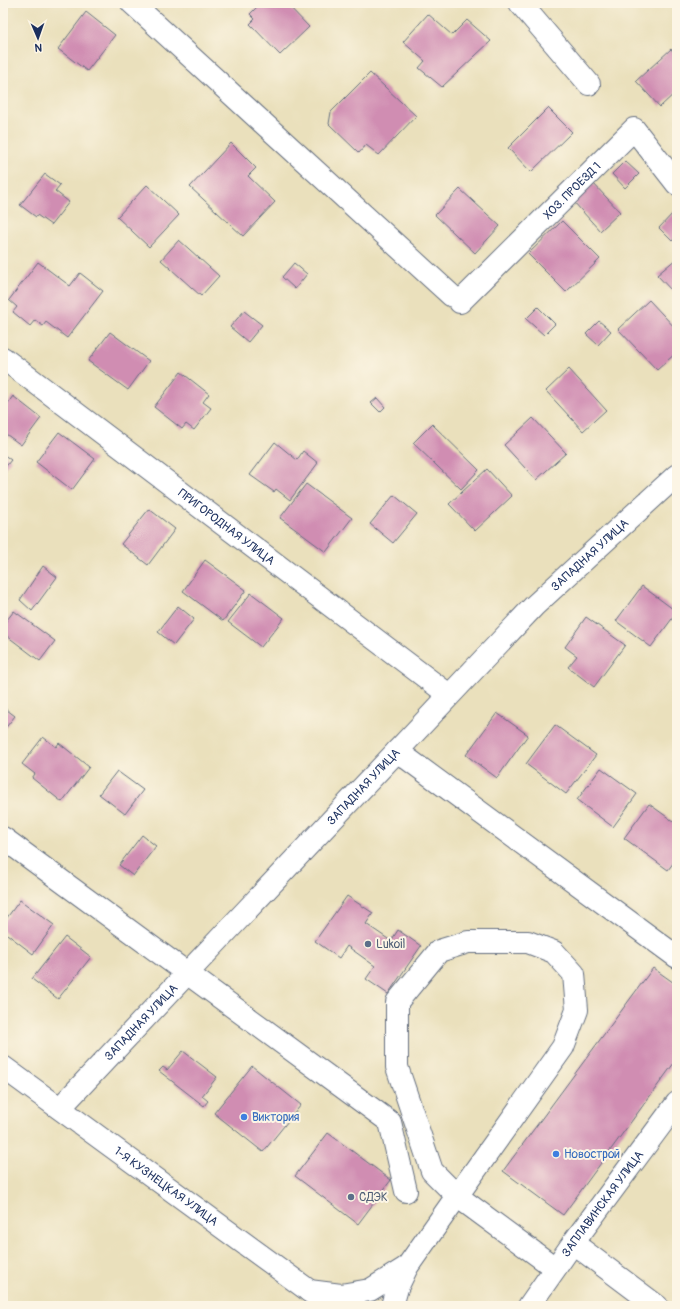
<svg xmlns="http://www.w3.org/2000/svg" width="680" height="1309" viewBox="0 0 680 1309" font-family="Pangolin,sans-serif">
<rect width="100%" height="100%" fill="#fcf5e5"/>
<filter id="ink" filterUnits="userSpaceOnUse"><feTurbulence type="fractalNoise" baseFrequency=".025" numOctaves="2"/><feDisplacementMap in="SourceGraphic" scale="8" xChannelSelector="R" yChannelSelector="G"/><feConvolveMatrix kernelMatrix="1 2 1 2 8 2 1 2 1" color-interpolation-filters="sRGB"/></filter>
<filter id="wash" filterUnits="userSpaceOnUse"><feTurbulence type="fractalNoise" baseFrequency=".012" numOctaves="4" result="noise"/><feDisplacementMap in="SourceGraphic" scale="16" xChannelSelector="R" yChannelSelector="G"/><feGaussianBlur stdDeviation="0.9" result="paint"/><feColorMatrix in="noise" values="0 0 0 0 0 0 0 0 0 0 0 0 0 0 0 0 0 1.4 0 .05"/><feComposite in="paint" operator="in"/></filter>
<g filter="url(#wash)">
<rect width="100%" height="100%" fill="#eae0bc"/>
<g id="blocks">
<g fill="#d08db2">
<polygon points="261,3 269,3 270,5 272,3 286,3 309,27 280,55 250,24 255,19 250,14"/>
<polygon points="86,12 115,35 87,71 58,49"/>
<polygon points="428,14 452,35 467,20 491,41 442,87 419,68 425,61 403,42"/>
<polygon points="671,49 677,56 677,91 660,107 636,81"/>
<polygon points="370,73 416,116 379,155 366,145 359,153 329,124 331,112"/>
<polygon points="548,108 572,132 531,172 508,148"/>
<polygon points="231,143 256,168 248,176 275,202 243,236 190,187"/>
<polygon points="625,161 639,174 625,188 612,174"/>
<polygon points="45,174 60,185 55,191 69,202 51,225 37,215 36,217 20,205"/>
<polygon points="592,182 620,212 600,231 573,201"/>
<polygon points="147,185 179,215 149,247 117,217"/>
<polygon points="460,189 500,226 475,253 435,215"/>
<polygon points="674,212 677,215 677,236 672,241 659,228"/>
<polygon points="562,221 600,259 566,292 528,254"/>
<polygon points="179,240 219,276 201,296 161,260"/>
<polygon points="677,258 677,294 673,290 672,291 657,275"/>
<polygon points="38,262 70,286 80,273 103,291 67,338 46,322 43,326 35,320 30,326 13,312 17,307 9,300"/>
<polygon points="294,263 307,274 295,289 282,277"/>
<polygon points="649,300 677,330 677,352 657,370 618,329"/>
<polygon points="538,307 555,324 544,335 526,319"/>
<polygon points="244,311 262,325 248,342 230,327"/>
<polygon points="599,321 611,331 598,345 586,334"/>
<polygon points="110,332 149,361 128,390 88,361"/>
<polygon points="569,369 606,410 583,431 546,391"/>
<polygon points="181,372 209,394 203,402 211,408 194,430 186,424 182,429 154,407"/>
<polygon points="13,396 41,418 21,445 3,432 3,410"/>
<polygon points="377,398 385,407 380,412 371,403"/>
<polygon points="533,418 566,453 536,480 504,445"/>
<polygon points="432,424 479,470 461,489 413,443"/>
<polygon points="59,432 95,459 72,490 36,462"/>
<polygon points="275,442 297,460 303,451 318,463 290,500 276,489 274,492 250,475"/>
<polygon points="3,454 11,460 3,470"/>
<polygon points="487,469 512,496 475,531 449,504"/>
<polygon points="306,484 352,518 326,552 280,518"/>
<polygon points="394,495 417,514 393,543 370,524"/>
<polygon points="149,509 175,529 148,565 121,544"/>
<polygon points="205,560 246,590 223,621 183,591"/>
<polygon points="43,566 57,577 32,611 20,600"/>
<polygon points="642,586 677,612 651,647 616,621"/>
<polygon points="251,593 284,618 261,647 228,622"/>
<polygon points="178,606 194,619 174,645 158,632"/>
<polygon points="14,611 55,641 40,661 3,633 3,625"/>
<polygon points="586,617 625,645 594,687 568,667 577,656 565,647"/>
<polygon points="3,707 15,716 3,731"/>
<polygon points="497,713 528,735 497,778 466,755"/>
<polygon points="555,725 596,755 566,794 526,764"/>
<polygon points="43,737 56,747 59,743 89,767 62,802 32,778 35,774 22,764"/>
<polygon points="601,768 637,794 613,827 577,800"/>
<polygon points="117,771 143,790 125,814 99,794"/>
<polygon points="649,804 677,824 677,858 668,870 624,838"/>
<polygon points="142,835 156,846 133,876 119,865"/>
<polygon points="347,896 373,913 366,924 391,941 398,930 421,946 388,994 366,979 375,966 347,946 339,958 315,941"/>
<polygon points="20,900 54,925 33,954 3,931 3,923"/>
<polygon points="65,937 91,957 58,999 32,979"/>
<polygon points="653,968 677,985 677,1059 563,1215 503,1171"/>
<polygon points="183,1051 217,1077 202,1096 208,1101 204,1106 159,1071 163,1067 167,1070"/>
<polygon points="252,1066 301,1105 263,1152 214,1113"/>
<polygon points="328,1133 391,1180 358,1224 295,1176"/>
</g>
</g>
</g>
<g filter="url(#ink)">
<use href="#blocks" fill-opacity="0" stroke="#636d7f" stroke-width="1"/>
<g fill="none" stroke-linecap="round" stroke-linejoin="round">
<defs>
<g id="minor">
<polyline points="132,3 452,296"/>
<polyline points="520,3 589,84"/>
<path id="s1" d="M460 302 634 129 677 184"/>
<path id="s2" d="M3 358 449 695"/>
<polyline points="397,751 677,957"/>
<polyline points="3,838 390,1122 406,1191"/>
<path id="s3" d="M60 1108 534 606 677 475"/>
<polyline points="573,1243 657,1306"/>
<polyline points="309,1291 341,1295 370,1290 407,1267"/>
<polyline points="392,1306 397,1288 407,1267 457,1196 563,1047 577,1010 574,974 554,952 528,942 468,942 439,951 397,1002 397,1067 432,1171 457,1196 555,1268"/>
<path id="s4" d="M529 1306 573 1243 677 1103"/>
</g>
<g id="major">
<path id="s5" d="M3 1067 330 1306"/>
</g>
</defs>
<use href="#minor" stroke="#636d7f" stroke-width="24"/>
<use href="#major" stroke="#636d7f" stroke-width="24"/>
<use href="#minor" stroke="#fff" stroke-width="22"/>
<use href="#major" stroke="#fff" stroke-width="22"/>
</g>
</g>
<g fill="#5c6f8a" stroke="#fcf5e5" stroke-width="1.5">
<circle cx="368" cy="944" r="4"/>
<circle cx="351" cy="1197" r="4"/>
</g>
<g fill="#3f7fe0" stroke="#fcf5e5" stroke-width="1.5">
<circle cx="244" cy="1117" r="4"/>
<circle cx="556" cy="1154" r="4"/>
</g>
<g text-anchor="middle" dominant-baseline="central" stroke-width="4" stroke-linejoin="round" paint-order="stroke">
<g font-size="12" fill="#1b2f5e" stroke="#fcf5e5">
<text stroke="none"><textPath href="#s1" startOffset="158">ХОЗ. ПРОЕЗД 1</textPath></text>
<text stroke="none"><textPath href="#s2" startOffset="280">ПРИГОРОДНАЯ УЛИЦА</textPath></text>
<text stroke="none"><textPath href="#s3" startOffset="766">ЗАПАДНАЯ УЛИЦА</textPath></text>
<text stroke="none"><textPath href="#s3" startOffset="442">ЗАПАДНАЯ УЛИЦА</textPath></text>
<text stroke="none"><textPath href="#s3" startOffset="118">ЗАПАДНАЯ УЛИЦА</textPath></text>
<text stroke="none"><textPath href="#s5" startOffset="202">1-Я КУЗНЕЦКАЯ УЛИЦА</textPath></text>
<text stroke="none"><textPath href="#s4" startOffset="126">ЗАПЛАВИНСКАЯ УЛИЦА</textPath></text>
</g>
<g font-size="12" fill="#4e5e75" stroke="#fcf5e5" text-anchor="start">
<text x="376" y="944">Lukoil</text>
<text x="359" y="1197">СДЭК</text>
</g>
<g font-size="12" fill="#366cbe" stroke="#fcf5e5" text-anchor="start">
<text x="252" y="1117">Виктория</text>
<text x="564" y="1154">Новострой</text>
</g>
</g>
<rect width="680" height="1309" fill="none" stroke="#fcf5e5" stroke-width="16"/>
<g transform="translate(38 38) rotate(178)" stroke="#fcf5e5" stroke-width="3" paint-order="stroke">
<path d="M0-3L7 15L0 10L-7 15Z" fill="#1b2f5e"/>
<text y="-6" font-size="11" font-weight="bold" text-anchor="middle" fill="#1b2f5e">N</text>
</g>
</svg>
